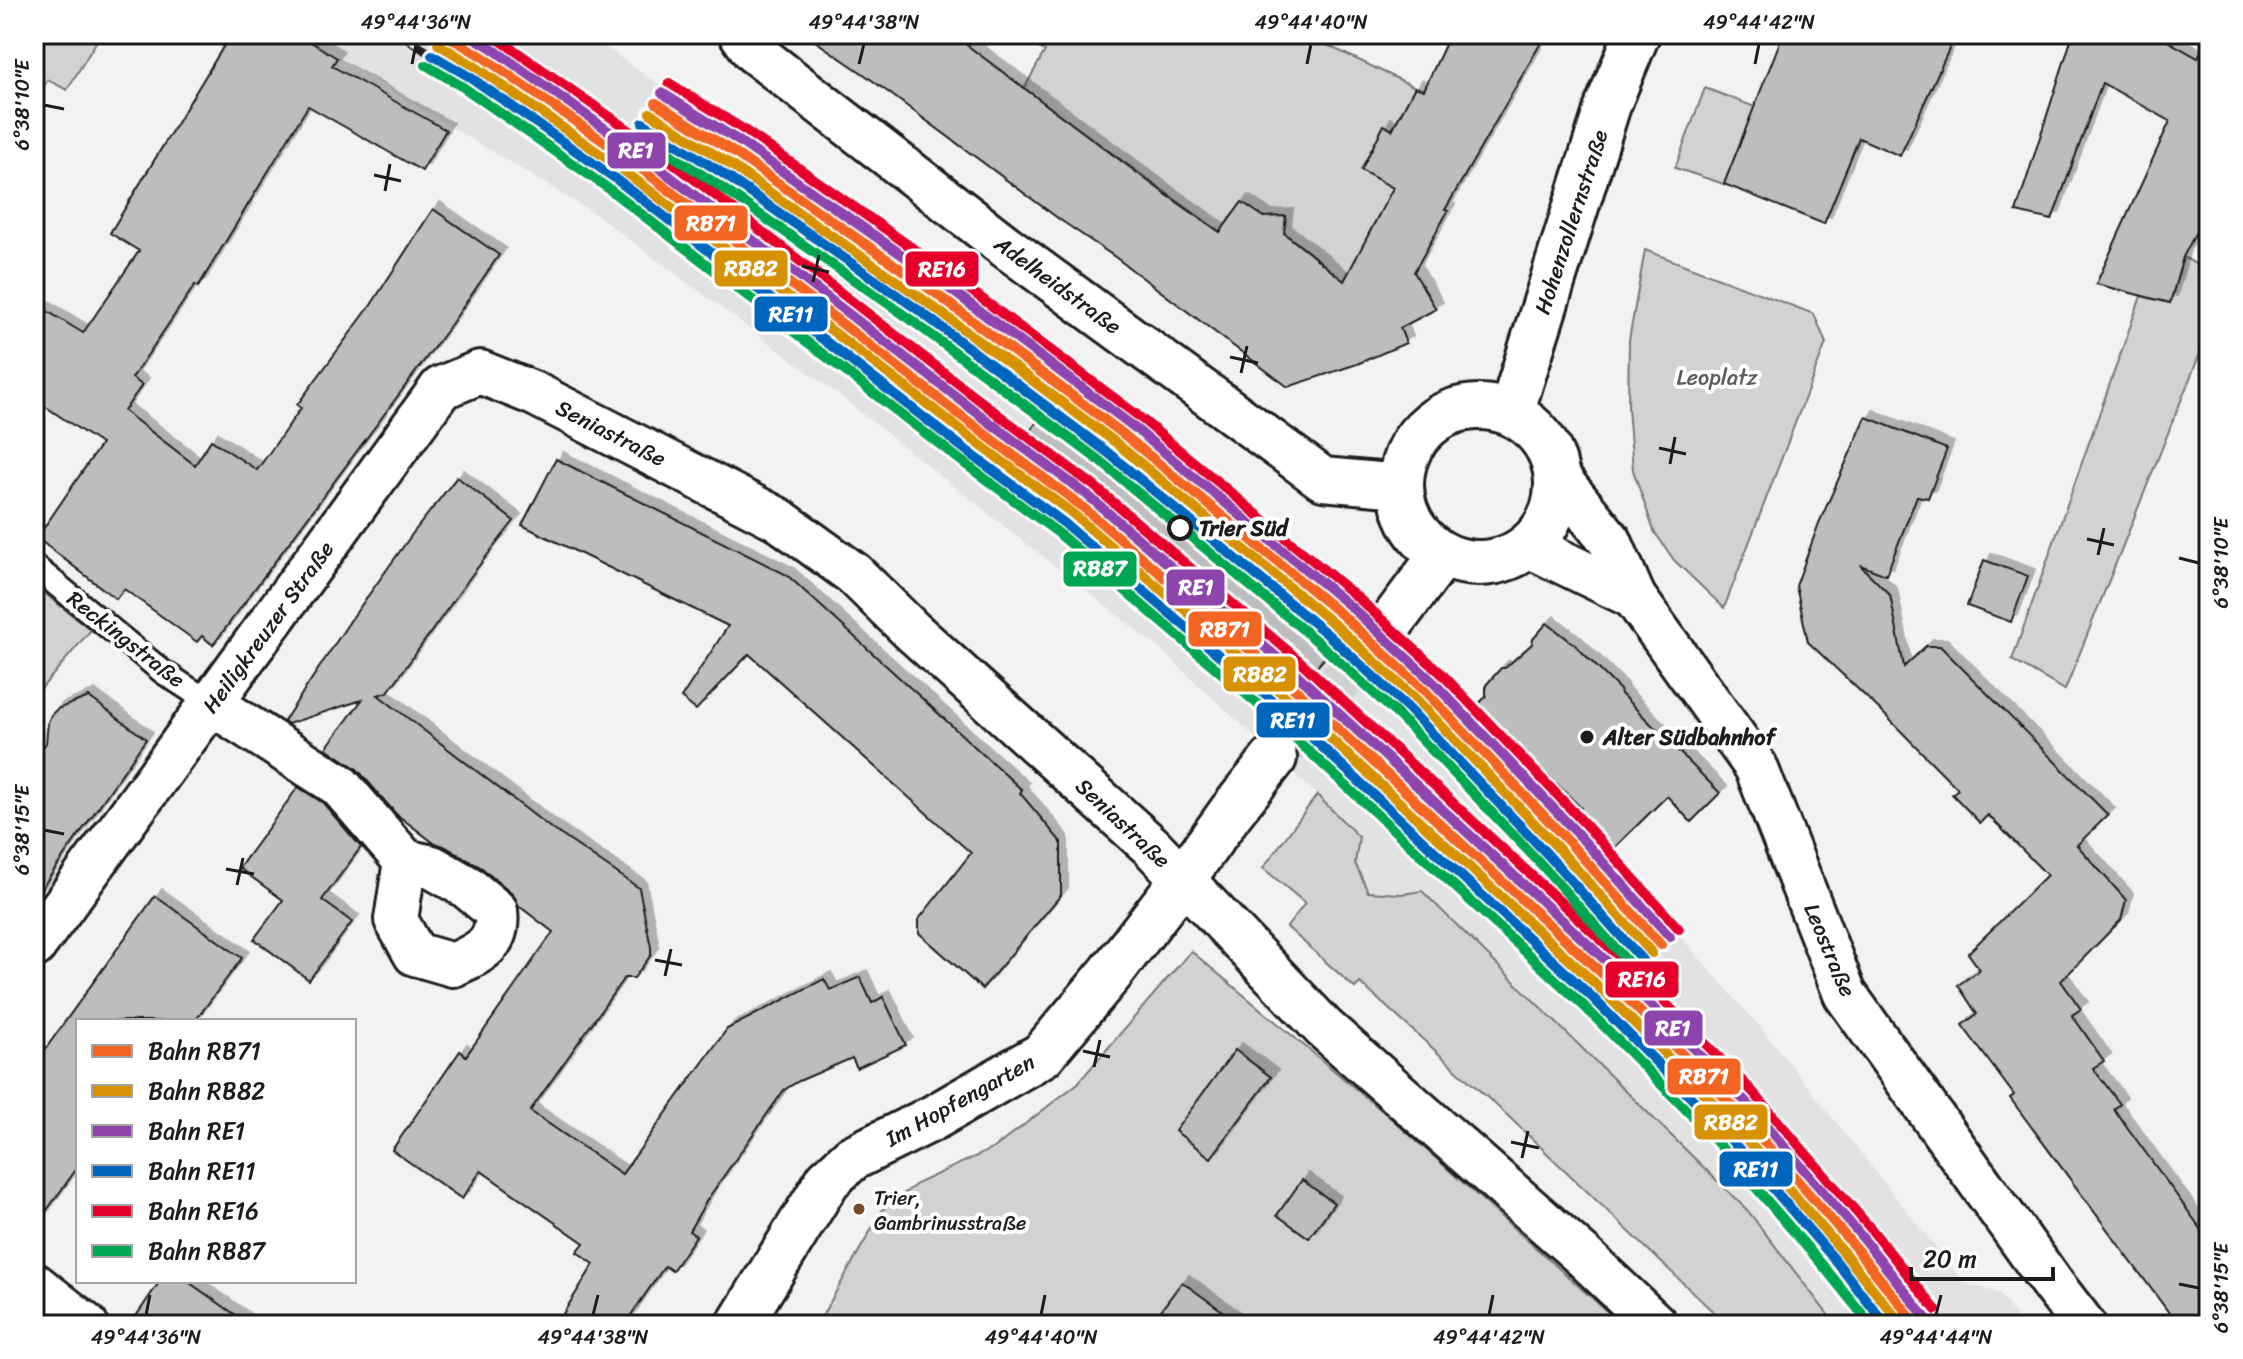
<svg xmlns="http://www.w3.org/2000/svg" width="2243" height="1359" viewBox="0 0 2243 1359" font-family="Sriracha,sans-serif">
<defs>
<filter id="shadow"><feDropShadow dx="7" dy="-7" stdDeviation="0" flood-color="#0004"/></filter>
</defs>
<rect width="100%" height="100%" fill="#f2f2f2"/>
<filter id="ink" filterUnits="userSpaceOnUse"><feTurbulence type="fractalNoise" baseFrequency=".0125" numOctaves="2"/><feDisplacementMap in="SourceGraphic" scale="16" xChannelSelector="R" yChannelSelector="G"/><feConvolveMatrix kernelMatrix="1 2 1 2 8 2 1 2 1" color-interpolation-filters="sRGB"/></filter>
<g filter="url(#ink)">
<polygon fill="#e2e2e2" points="298,34 586,34 974,300 1154,435 1351,600 1572,817 1608,854 1767,1035 1964,1283 1999,1293 2022,1325 1836,1325 1748,1211 1422,891 1401,894 1368,892 1325,802 1160,649 827,386 595,214"/>
<g fill="#d2d2d2" stroke="#777" stroke-width="2">
<polygon points="34,34 101,34 67,90 48,80 34,101"/>
<polygon points="1011,34 1304,34 1415,87 1392,130 1384,126 1362,170 1407,195 1386,202 1369,233 1381,257 1332,290 1311,279 1321,262 1264,217 1242,202 1227,222 1227,237 1024,89 1045,51"/>
<polygon points="1705,88 1755,107 1724,184 1675,168"/>
<polygon points="1645,250 1814,314 1826,343 1724,608 1674,560 1654,531 1633,470 1628,408 1629,340"/>
<polygon points="2183,257 2209,271 2209,331 2065,690 2012,660 2141,296 2170,303"/>
<polygon points="34,585 91,630 34,697"/>
<polygon points="1317,795 1359,837 1355,863 1368,892 1401,894 1422,891 1748,1211 1836,1325 1727,1325 1508,1116 1360,983 1355,988 1287,927 1305,903 1263,868"/>
<polygon points="1191,951 1393,1120 1622,1325 817,1325 883,1209 918,1183 994,1148 1078,1083"/>
</g>
<g fill="#bdbdbd" stroke="#1c1c1c" stroke-width="2" filter="url(#shadow)">
<polygon points="231,34 298,34 337,58 332,66 446,130 422,171 308,106 198,287 195,285 132,378 142,385 124,411 195,465 211,440 257,470 301,408 297,405 371,305 433,209 499,255 452,323 213,645 202,636 197,642 124,589 116,599 37,538 101,444 34,399 34,303 83,333 139,251 110,233"/>
<polygon points="805,34 952,34 1164,193 1220,232 1242,202 1264,217 1286,216 1284,233 1344,281 1393,188 1361,170 1384,125 1392,130 1415,87 1424,90 1450,34 1546,34 1445,210 1448,211 1414,272 1436,309 1400,328 1406,343 1357,364 1288,387 1115,257 1059,219 865,75"/>
<polygon points="1783,34 1956,34 1900,156 1859,138 1824,224 1724,184"/>
<polygon points="2073,34 2155,34 2198,58 2209,34 2209,207 2183,257 2170,303 2096,284 2170,121 2102,83 2052,220 2016,212"/>
<polygon points="1051,404 1338,642 1307,678 1020,444"/>
<polygon points="1866,417 1947,449 1928,498 1917,496 1886,575 1860,565 1890,595 1904,667 1926,646 1940,646 2108,815 2077,845 2126,900 2121,920 2061,981 2081,1009 2072,1015 2104,1061 2093,1068 2120,1104 2114,1109 2209,1240 2209,1325 2178,1325 2010,1098 2014,1095 1962,1025 1977,1014 1958,985 1980,970 1968,953 2047,875 1988,815 1980,823 1952,794 1958,789 1879,709 1808,642 1796,586 1819,523"/>
<polygon points="556,459 787,575 1022,790 1020,793 1061,842 1061,895 982,989 919,933 919,919 971,853 749,654 696,710 681,698 728,626 522,525"/>
<polygon points="457,477 514,521 471,576 388,692 378,695 548,826 639,888 651,947 651,955 634,978 624,978 530,1111 622,1174 727,1029 824,979 830,990 860,977 872,1003 883,997 906,1045 857,1068 852,1058 799,1081 784,1090 707,1200 689,1231 696,1236 672,1271 665,1266 624,1325 556,1325 594,1264 577,1252 584,1243 481,1171 462,1199 392,1150 460,1051 466,1056 553,932 519,906 512,893 482,868 444,846 434,843 396,814 357,769 326,748 362,700 288,724 284,721 350,621 413,533"/>
<polygon points="1984,560 2028,576 2011,622 1967,606"/>
<polygon points="1547,623 1574,644 1620,690 1621,694 1720,793 1691,822 1667,796 1608,854 1572,817 1581,808 1478,705 1486,696 1486,685 1501,668 1505,668 1532,644 1533,639"/>
<polygon points="89,697 146,739 34,899 34,759 46,743 48,722 51,715 57,709"/>
<polygon points="298,787 323,803 361,847 322,900 352,922 309,980 254,939 283,900 239,868"/>
<polygon points="155,896 242,958 195,1021 78,1021 78,1167 34,1228 34,1065"/>
<polygon points="1235,1050 1271,1077 1211,1158 1175,1131"/>
<polygon points="1302,1180 1334,1203 1309,1238 1277,1215"/>
<polygon points="160,1281 187,1281 250,1325 130,1325"/>
<polygon points="1182,1282 1242,1325 1150,1325"/>
</g>
<g fill="none" stroke-linecap="round" stroke-linejoin="round">
<polyline stroke="#d2d2d2" stroke-width="44" stroke-dasharray="44 22" stroke-linecap="butt" points="1274,758 1391,623"/>
<defs>
<polyline id="service" points="34,566 163,672 212,704"/>
<g id="minor">
<polyline points="741,34 753,51 1005,246 1323,479 1400,486"/>
<polyline points="1557,476 1610,541 1634,597 1756,767 1845,994 2053,1285 2084,1325"/>
<polyline points="1529,546 1634,597"/>
<path d="M212 704 339 785 405 861 432 867 467 887 496 911C500 944 480 953 453 965L415 954 396 920 405 861"/>
<polyline points="34,946 441,388 480,372 535,394 778,519 854,574 911,630 1151,846 1324,1028 1583,1256 1656,1325"/>
<polyline points="34,1284 86,1325"/>
</g>
<g id="tertiary">
<circle cx="1479" cy="485" r="78"/>
<polyline points="1511,413 1608,105 1637,34"/>
<polyline points="1391,623 1442,555"/>
<polyline points="739,1325 828,1180 852,1158 933,1118 1042,1055 1110,974 1183,879 1231,812 1274,758"/>
</g>
</defs>
<use href="#service" stroke="#1c1c1c" stroke-width="28"/>
<use href="#minor" stroke="#1c1c1c" stroke-width="48"/>
<use href="#tertiary" stroke="#1c1c1c" stroke-width="50"/>
<use href="#service" stroke="#fff" stroke-width="22"/>
<use href="#minor" stroke="#fff" stroke-width="42"/>
<use href="#tertiary" stroke="#fff" stroke-width="44"/>
<defs>
<polyline id="rail" points="402,34 615,185 1078,550 1265,703 1590,1003 1713,1130 1828,1262 1879,1325"/>
</defs>
<use href="#rail" stroke="#1c1c1c" stroke-width="9"/>
<use href="#rail" stroke="#fff" stroke-width="6" stroke-dasharray="18" stroke-linecap="butt"/>
<defs>
<g id="rail-1">
<polyline points="444,34 483,57 630,160 986,435 1079,504 1285,680 1609,980 1736,1109 1853,1245 1917,1325"/>
<polyline points="656,103 732,151 931,290 1122,433 1343,616 1425,691 1566,839 1661,945"/>
</g>
<g id="rail-2">
<polyline points="438,44 476,67 623,170 979,444 1072,513 1277,689 1601,989 1727,1117 1844,1253 1902,1325"/>
<polyline points="650,113 725,161 924,300 1115,442 1335,625 1417,700 1557,847 1652,953"/>
</g>
<g id="rail-3">
<polyline points="468,34 490,47 637,151 993,425 1086,494 1293,671 1617,971 1745,1101 1862,1237 1926,1318"/>
<polyline points="662,93 739,141 938,280 1130,424 1351,607 1434,683 1575,831 1670,937"/>
</g>
<g id="rail-4">
<polyline points="432,55 470,77 616,179 971,454 1064,523 1269,698 1592,997 1718,1125 1835,1260 1886,1325"/>
<polyline points="643,123 719,171 917,309 1107,452 1327,634 1408,708 1548,855 1643,961"/>
</g>
<g id="rail-5">
<polyline points="491,34 645,141 1000,416 1093,485 1301,662 1625,962 1753,1092 1871,1229 1936,1310"/>
<polyline points="669,83 746,131 945,271 1137,415 1358,598 1442,674 1583,822 1679,929"/>
</g>
<g id="rail-6">
<polyline points="426,65 463,87 609,189 964,463 1057,532 1261,707 1584,1006 1709,1133 1825,1268 1871,1325"/>
<polyline points="637,133 712,181 910,319 1100,461 1319,643 1400,717 1540,863 1634,969"/>
</g>
</defs>
<use href="#rail-1" stroke="#fff" stroke-width="16"/>
<use href="#rail-2" stroke="#fff" stroke-width="16"/>
<use href="#rail-3" stroke="#fff" stroke-width="16"/>
<use href="#rail-4" stroke="#fff" stroke-width="16"/>
<use href="#rail-5" stroke="#fff" stroke-width="16"/>
<use href="#rail-6" stroke="#fff" stroke-width="16"/>
<use href="#rail-1" stroke="#f26522" stroke-width="10"/>
<use href="#rail-2" stroke="#d69104" stroke-width="10"/>
<use href="#rail-3" stroke="#8e44ad" stroke-width="10"/>
<use href="#rail-4" stroke="#0065bd" stroke-width="10"/>
<use href="#rail-5" stroke="#e4002b" stroke-width="10"/>
<use href="#rail-6" stroke="#00a651" stroke-width="10"/>
</g>
</g>
<path fill="none" stroke="#1c1c1c" stroke-width="3" d="M412 64 416 44M859 64 864 44M1307 64 1311 44M1755 64 1759 44M44 105 64 109M374 175 401 181M385 191 390 164M802 266 829 272M813 282 819 255M1230 357 1258 363M1241 373 1247 346M1659 448 1686 454M1670 464 1675 437M2087 539 2114 545M2098 555 2104 528M2179 558 2199 563M44 830 64 834M226 869 254 874M237 885 243 858M655 960 682 965M665 976 671 949M1083 1051 1110 1057M1094 1067 1100 1040M1511 1142 1539 1148M1522 1158 1528 1131M2179 1284 2199 1288M146 1315 150 1295M593 1315 598 1295M1041 1315 1045 1295M1489 1315 1493 1295M1936 1315 1941 1295"/>
<circle fill="#fff" stroke="#1c1c1c" stroke-width="4" cx="1180" cy="528" r="11"/>
<circle fill="#1c1c1c" stroke="#fff" stroke-width="3" cx="1587" cy="737" r="8"/>
<circle fill="#7a4b2a" stroke="#fff" stroke-width="3" cx="859" cy="1209" r="7"/>
<g text-anchor="middle" dominant-baseline="central" stroke-width="8" stroke-linejoin="round" paint-order="stroke">
<g font-size="20" fill="#1c1c1c" stroke="#fff" text-anchor="start">
<text x="874" y="1198">Trier,<tspan x="874" dy="25">Gambrinusstraße</tspan></text>
</g>
<g font-size="22" fill="#1c1c1c" stroke="#fff">
<text transform="translate(1571 222) rotate(-72)">Hohenzollernstraße</text>
<text transform="translate(1058 285) rotate(36)">Adelheidstraße</text>
<text transform="translate(611 433) rotate(27)">Seniastraße</text>
<text transform="translate(268 627) rotate(-54)">Heiligkreuzer Straße</text>
<text transform="translate(126 639) rotate(38)">Reckingstraße</text>
<text transform="translate(1123 823) rotate(43)">Seniastraße</text>
<text transform="translate(1830 950) rotate(67)">Leostraße</text>
<text transform="translate(960 1100) rotate(-29)">Im Hopfengarten</text>
</g>
<g font-size="22" fill="#5c5c5c" stroke="#fff">
<text x="1717" y="377">Leoplatz</text>
</g>
<g font-size="22" font-weight="bold" fill="#1c1c1c" stroke="#fff" text-anchor="start">
<text x="1199" y="528">Trier Süd</text>
</g>
<g font-size="22" font-weight="bold" fill="#1c1c1c" stroke="#fff" text-anchor="start">
<text x="1603" y="737">Alter Südbahnhof</text>
</g>
</g>
<g stroke="#fff" stroke-width="3">
<rect x="606" y="131" width="61" height="39" rx="8" fill="#8e44ad"/>
<rect x="673" y="204" width="76" height="38" rx="8" fill="#f26522"/>
<rect x="713" y="249" width="76" height="39" rx="8" fill="#d69104"/>
<rect x="904" y="250" width="76" height="38" rx="8" fill="#e4002b"/>
<rect x="753" y="295" width="76" height="38" rx="8" fill="#0065bd"/>
<rect x="1062" y="550" width="76" height="38" rx="8" fill="#00a651"/>
<rect x="1165" y="568" width="61" height="39" rx="8" fill="#8e44ad"/>
<rect x="1187" y="610" width="76" height="38" rx="8" fill="#f26522"/>
<rect x="1222" y="655" width="75" height="38" rx="8" fill="#d69104"/>
<rect x="1255" y="701" width="76" height="38" rx="8" fill="#0065bd"/>
<rect x="1604" y="960" width="76" height="39" rx="8" fill="#e4002b"/>
<rect x="1643" y="1009" width="61" height="38" rx="8" fill="#8e44ad"/>
<rect x="1666" y="1057" width="76" height="39" rx="8" fill="#f26522"/>
<rect x="1693" y="1103" width="76" height="38" rx="8" fill="#d69104"/>
<rect x="1718" y="1150" width="76" height="38" rx="8" fill="#0065bd"/>
</g>
<g font-size="22" text-anchor="middle" font-weight="bold" fill="#fff">
<text x="636" y="158">RE1</text>
<text x="711" y="231">RB71</text>
<text x="751" y="276">RB82</text>
<text x="942" y="277">RE16</text>
<text x="791" y="322">RE11</text>
<text x="1100" y="576">RB87</text>
<text x="1196" y="595">RE1</text>
<text x="1225" y="637">RB71</text>
<text x="1260" y="682">RB82</text>
<text x="1293" y="728">RE11</text>
<text x="1642" y="987">RE16</text>
<text x="1673" y="1036">RE1</text>
<text x="1704" y="1084">RB71</text>
<text x="1731" y="1130">RB82</text>
<text x="1756" y="1177">RE11</text>
</g>
<rect width="2243" height="1359" fill="none" stroke="#fff" stroke-width="88"/>
<rect x="76" y="1019" width="280" height="264" fill="#ffffff" stroke="#a4a4a4" stroke-width="2"/>
<rect x="92" y="1045" width="40" height="12" fill="#f26522" stroke="#a4a4a4" stroke-width="2"/>
<text x="148" y="1059" font-size="24" fill="#1c1c1c">Bahn RB71</text>
<rect x="92" y="1085" width="40" height="12" fill="#d69104" stroke="#a4a4a4" stroke-width="2"/>
<text x="148" y="1099" font-size="24" fill="#1c1c1c">Bahn RB82</text>
<rect x="92" y="1125" width="40" height="12" fill="#8e44ad" stroke="#a4a4a4" stroke-width="2"/>
<text x="148" y="1139" font-size="24" fill="#1c1c1c">Bahn RE1</text>
<rect x="92" y="1165" width="40" height="12" fill="#0065bd" stroke="#a4a4a4" stroke-width="2"/>
<text x="148" y="1179" font-size="24" fill="#1c1c1c">Bahn RE11</text>
<rect x="92" y="1205" width="40" height="12" fill="#e4002b" stroke="#a4a4a4" stroke-width="2"/>
<text x="148" y="1219" font-size="24" fill="#1c1c1c">Bahn RE16</text>
<rect x="92" y="1245" width="40" height="12" fill="#00a651" stroke="#a4a4a4" stroke-width="2"/>
<text x="148" y="1259" font-size="24" fill="#1c1c1c">Bahn RB87</text>
<path d="M1911 1267v12h142v-12" fill="none" stroke="#1c1c1c" stroke-width="4"/>
<text x="1923" y="1267" font-size="24" fill="#1c1c1c" stroke="#ffffff" stroke-width="6" paint-order="stroke">20 m</text>
<rect x="44" y="44" width="2155" height="1271" fill="none" stroke="#1c1c1c" stroke-width="3"/>
<g font-size="20" text-anchor="middle" fill="#1c1c1c">
<text x="416" y="29">49°44'36"N</text>
<text x="864" y="29">49°44'38"N</text>
<text x="1311" y="29">49°44'40"N</text>
<text x="1759" y="29">49°44'42"N</text>
<text transform="translate(22 105) rotate(-90)" y="7">6°38'10"E</text>
<text transform="translate(2221 563) rotate(-90)" y="7">6°38'10"E</text>
<text transform="translate(22 830) rotate(-90)" y="7">6°38'15"E</text>
<text transform="translate(2221 1288) rotate(-90)" y="7">6°38'15"E</text>
<text x="146" y="1344">49°44'36"N</text>
<text x="593" y="1344">49°44'38"N</text>
<text x="1041" y="1344">49°44'40"N</text>
<text x="1489" y="1344">49°44'42"N</text>
<text x="1936" y="1344">49°44'44"N</text>
</g>
</svg>
